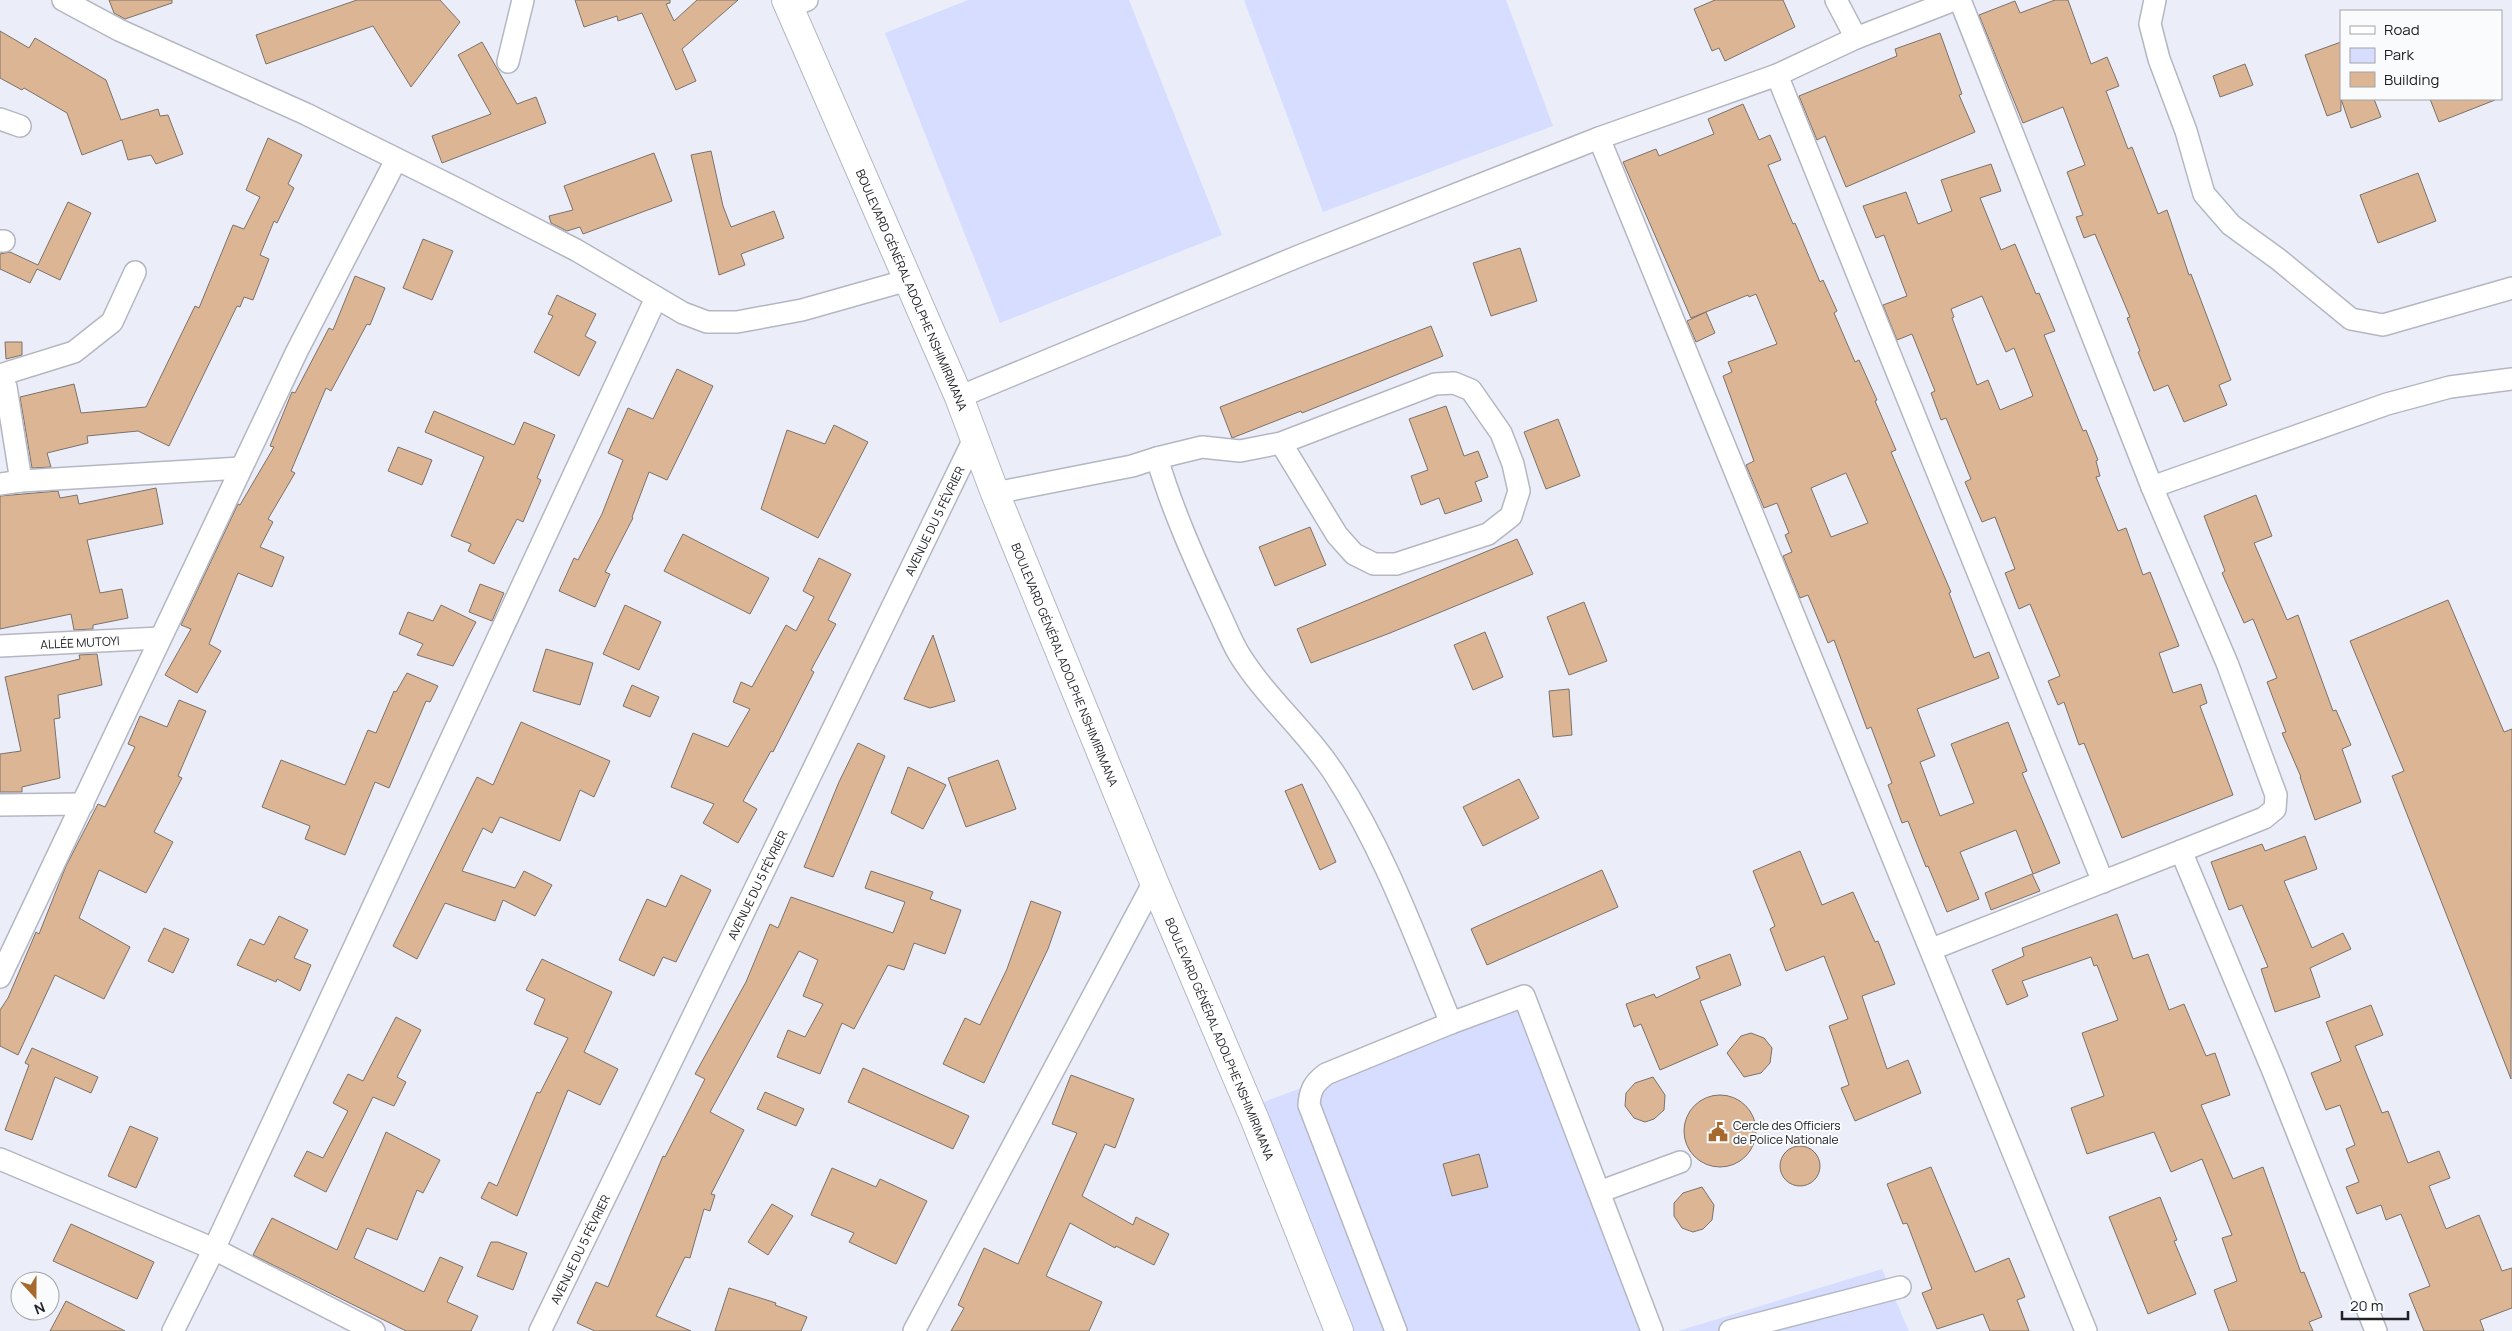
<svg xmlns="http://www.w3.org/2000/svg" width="2512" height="1331" viewBox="0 0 2512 1331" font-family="Manrope,sans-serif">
<rect width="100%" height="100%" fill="#ebedf9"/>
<g fill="#d7ddff">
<polygon points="968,0 1129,0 1222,235 1000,323 885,33"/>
<polygon points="1244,0 1506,0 1553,126 1323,212"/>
<polygon points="1524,1004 1657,1331 1342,1331 1248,1108"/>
<polygon points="1882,1269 1909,1331 1678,1331"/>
</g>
<g fill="#dcb595" stroke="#7b726a" fill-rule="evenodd">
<polygon points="109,0 172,0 172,3 125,19 114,13"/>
<polygon points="357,0 440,0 460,22 411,87 373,26 266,64 256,35"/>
<polygon points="575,0 670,0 670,3 666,4 674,21 697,0 738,0 682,49 696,81 676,90 642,13 618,21 617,16 584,27"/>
<polygon points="1715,0 1783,0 1795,27 1725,61 1719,48 1712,51 1694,9"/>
<polygon points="2055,0 2068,0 2091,64 2107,57 2119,86 2106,91 2128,149 2132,147 2158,214 2167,210 2189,275 2191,274 2231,380 2219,385 2227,405 2184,422 2168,385 2154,391 2138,352 2140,351 2127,318 2130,317 2095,234 2084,238 2076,217 2083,215 2067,172 2085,165 2063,107 2023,123 1979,15 2015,1 2020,13"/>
<polygon points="0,31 29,48 35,38 106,80 121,120 158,109 160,116 168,115 183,154 156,164 151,155 128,160 122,140 82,155 67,113 24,88 22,90 0,78"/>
<polygon points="1940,33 1962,94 1959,95 1975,132 1846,187 1825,136 1817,140 1799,96 1897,56 1895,49"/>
<polygon points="482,42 517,104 536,97 546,123 442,163 432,136 491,114 458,55"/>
<polygon points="2341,42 2341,99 2374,99 2381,117 2351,128 2341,99 2341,111 2327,116 2305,55"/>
<polygon points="2245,64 2253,85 2220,97 2213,76"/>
<polygon points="2430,99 2494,99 2495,100 2439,122"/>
<path d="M1743 104 1759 140 1770 135 1781 160 1768 165 1793 224 1795 223 1820 282 1823 280 1837 311 1834 313 1855 362 1859 360 1877 400 1875 401 1896 450 1891 452 1951 592 1949 593 1974 658 1989 652 1999 678 1917 709 1935 756 1920 762 1940 816 1974 803 1951 744 2008 722 2027 771 2022 773 2060 863 2033 874 2016 830 1960 852 1979 899 1947 912 1928 866 1926 867 1908 821 1902 823 1888 785 1892 783 1871 727 1867 729 1834 640 1828 643 1808 595 1800 598 1783 556 1792 552 1785 535 1789 533 1777 503 1764 508 1746 465 1754 461 1723 376 1732 372 1728 362 1777 344 1756 294 1749 297 1748 295 1691 318 1623 162 1656 149 1659 156 1714 134 1708 119ZM1846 473 1868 523 1831 537 1811 488Z"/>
<polygon points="268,138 302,155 288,184 294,188 277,223 274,221 260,255 269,259 253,300 244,297 240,307 237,306 169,446 138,431 87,436 88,443 47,453 51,467 32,468 20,397 74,384 81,413 146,407 195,306 199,308 233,225 244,229 260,197 246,190"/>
<polygon points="711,151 723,206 731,227 774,211 784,238 741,254 745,265 719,275 691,155"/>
<polygon points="654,153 672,201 583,234 580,227 567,231 551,223 549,216 573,210 564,186"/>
<path d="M1991 164 2001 191 1980 198 2001 250 2015 244 2036 294 2039 293 2055 331 2044 335 2083 431 2086 430 2098 460 2096 461 2100 476 2096 477 2118 531 2126 528 2143 575 2150 572 2179 646 2159 653 2173 693 2201 684 2207 703 2200 706 2233 795 2122 838 2084 743 2079 745 2064 702 2058 705 2048 681 2060 676 2030 604 2019 609 2005 573 2015 569 1995 517 1982 522 1965 482 1971 479 1946 418 1941 420 1931 393 1935 391 1912 334 1897 340 1883 305 1907 296 1884 235 1876 238 1863 206 1906 192 1918 224 1952 211 1941 180ZM1982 296 2006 352 2014 348 2033 396 2000 410 1988 380 1977 385 1952 318 1954 317 1951 309Z"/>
<polygon points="2418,173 2436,221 2378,243 2360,195"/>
<polygon points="68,202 91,213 60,280 37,269 30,283 0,269 0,254 10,252 38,265"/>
<polygon points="423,239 453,251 432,300 403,288"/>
<polygon points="1520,248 1537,301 1491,316 1473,263"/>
<polygon points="355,276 385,288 370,325 367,324 331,391 326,388 291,471 295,473 268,519 273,522 260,547 284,557 272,587 238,573 209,644 221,651 197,693 165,675 191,629 181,625 238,504 240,505 274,447 270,446 292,392 295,393 329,328 333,330"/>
<polygon points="557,295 596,314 585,336 596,342 579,376 534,352 553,316 548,314"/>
<polygon points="1706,312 1715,333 1696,342 1687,321"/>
<polygon points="1431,326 1443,356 1302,413 1301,411 1232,438 1220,407"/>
<polygon points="5,342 22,342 22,355 6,359"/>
<polygon points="677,369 713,386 667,480 649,472 632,517 633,518 605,572 610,574 595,607 559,591 574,558 578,560 602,514 623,460 608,453 628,408 653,419"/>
<polygon points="1446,406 1464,456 1478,451 1488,477 1475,482 1482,501 1445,514 1439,498 1421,505 1411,476 1428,470 1409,419"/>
<polygon points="434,411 514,445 524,422 555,435 537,478 541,480 523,522 517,519 494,564 468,551 471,544 451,536 484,457 425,432"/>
<polygon points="1558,419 1580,476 1546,489 1524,432"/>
<polygon points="834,425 868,442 818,538 761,509 787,430 825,444"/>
<polygon points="398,447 432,460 422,485 388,471"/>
<polygon points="156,488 163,524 87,540 100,593 122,589 128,618 93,625 93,629 74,630 71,614 0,629 0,496 58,491 60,498 77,495 79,504"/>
<polygon points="2256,495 2272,536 2254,543 2287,620 2298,615 2333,711 2336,710 2351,745 2342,749 2361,802 2315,820 2300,777 2301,777 2282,733 2286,732 2267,682 2277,678 2253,619 2244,623 2222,573 2225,571 2204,516"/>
<polygon points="1310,527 1326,565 1275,586 1259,547"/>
<polygon points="683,534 769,578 750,614 664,571"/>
<polygon points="1517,539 1533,574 1390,633 1311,663 1297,629"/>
<polygon points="819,558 851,574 828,620 836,624 811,670 814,672 773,752 771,751 743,801 757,809 738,843 703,823 714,804 671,787 693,733 728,747 750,709 733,702 741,682 752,687 786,625 796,631 814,597 803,591"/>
<polygon points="480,584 504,593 492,621 469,612"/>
<polygon points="2448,600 2504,732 2512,729 2511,1079 2392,776 2404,771 2350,641"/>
<polygon points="1584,602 1607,661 1569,675 1547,617"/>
<polygon points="441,605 476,622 453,666 417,655 423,644 399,634 408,612 433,621"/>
<polygon points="625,605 661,622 639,670 603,654"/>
<polygon points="1485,632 1503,677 1473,690 1454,645"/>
<polygon points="933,635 955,701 930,708 904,699"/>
<polygon points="546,649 593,663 580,705 533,691"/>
<polygon points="97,654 102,685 58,695 60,718 54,719 60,778 22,787 22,792 0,792 0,754 21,751 5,677 80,659 79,655"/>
<polygon points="407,673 438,686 430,702 426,701 389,788 375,782 345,855 305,839 310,826 262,807 281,760 345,785 368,730 376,733 394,691 396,692"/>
<polygon points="632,685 659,697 650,717 623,706"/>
<polygon points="1569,689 1572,735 1553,737 1549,691"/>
<polygon points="179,700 206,711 178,776 182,778 154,832 173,842 146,893 99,870 79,918 130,947 104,999 55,975 18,1055 0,1046 0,1010 8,998 36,932 39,934 66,866 98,804 105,807 135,747 128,744 140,716 167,727"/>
<polygon points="521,722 610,761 594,797 580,790 560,841 500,817 492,833 483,828 462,871 515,888 524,871 552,885 535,916 503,900 495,921 445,903 417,959 393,946 477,777 493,785"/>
<polygon points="858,743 885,756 833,877 804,867 839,782"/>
<polygon points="998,760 1016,809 966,827 948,778"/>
<polygon points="908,767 946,785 923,829 891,813"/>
<polygon points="1519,779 1539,818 1483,846 1463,807"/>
<polygon points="1302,784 1336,862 1320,870 1285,791"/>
<polygon points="2305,836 2317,869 2284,881 2312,948 2343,933 2351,949 2310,968 2320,997 2275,1012 2261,969 2268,967 2242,905 2229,910 2211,862 2262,844 2265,851"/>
<polygon points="1800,851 1822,905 1853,892 1875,942 1878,941 1895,984 1862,996 1887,1069 1908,1060 1921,1093 1855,1121 1841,1088 1849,1085 1829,1026 1848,1019 1824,956 1786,971 1770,929 1775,926 1753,871"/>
<polygon points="1602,870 1618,907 1487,965 1471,929"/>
<polygon points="871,871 933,892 930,899 961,910 945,954 914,943 904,970 888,965 854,1029 842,1023 820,1074 777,1057 788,1030 805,1037 823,1004 803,996 818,960 799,951 710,1112 744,1130 711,1194 715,1195 710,1211 704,1209 690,1258 685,1257 656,1316 691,1331 595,1331 577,1323 596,1282 608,1287 663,1156 665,1157 705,1079 695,1074 746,982 770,924 778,928 791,897 893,933 905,902 865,888"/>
<polygon points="2032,874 2040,891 1991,910 1985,893"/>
<polygon points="681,875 711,890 676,962 663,957 654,976 619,960 647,899 666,907"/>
<polygon points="1031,901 1061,912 1048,949 984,1083 943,1064 965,1018 980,1025 1007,969"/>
<polygon points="2117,914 2133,959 2148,954 2169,1010 2184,1004 2206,1056 2215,1053 2230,1095 2201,1105 2233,1179 2263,1167 2301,1273 2304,1272 2322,1317 2309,1322 2313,1331 2229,1331 2214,1290 2237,1281 2222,1238 2232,1235 2202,1159 2171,1172 2154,1132 2087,1154 2071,1108 2104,1096 2082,1033 2118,1020 2097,965 2094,966 2091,957 2022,981 2028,996 2007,1005 1992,970 2024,956 2022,948"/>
<polygon points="279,916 308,930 294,958 311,965 300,991 277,979 276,982 237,965 250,939 264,945"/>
<polygon points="164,928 189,939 173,973 148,961"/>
<polygon points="1730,954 1741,985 1700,1001 1718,1045 1660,1070 1641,1024 1634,1027 1626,1004 1654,994 1656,998 1700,978 1696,967"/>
<polygon points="542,959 612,992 584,1052 618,1069 600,1105 568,1090 517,1216 481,1198 489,1182 497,1186 537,1092 540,1093 568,1038 534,1024 545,999 526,990"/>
<polygon points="2371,1005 2383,1035 2355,1046 2382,1113 2388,1111 2408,1163 2439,1151 2450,1178 2429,1186 2446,1229 2479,1215 2502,1271 2512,1268 2512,1308 2480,1320 2484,1331 2424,1331 2409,1294 2430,1286 2401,1214 2386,1220 2381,1205 2357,1214 2346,1187 2359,1182 2346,1149 2355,1145 2340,1105 2326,1110 2311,1073 2341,1061 2326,1022"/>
<polygon points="396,1017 421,1030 397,1077 406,1082 394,1106 373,1097 326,1192 294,1176 307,1151 323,1158 348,1111 333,1103 348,1074 363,1081"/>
<polygon points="1751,1033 1764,1038 1772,1048 1770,1063 1761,1073 1744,1077 1727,1053 1741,1036"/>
<polygon points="32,1048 98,1077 91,1093 55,1077 32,1140 5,1130 29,1065 25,1063"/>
<polygon points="863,1068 969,1116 953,1149 848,1102"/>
<polygon points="1071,1075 1134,1099 1115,1148 1105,1144 1082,1196 1133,1225 1136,1217 1169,1234 1154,1265 1116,1246 1115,1248 1070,1223 1046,1276 1102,1302 1089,1331 951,1331 964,1308 958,1305 984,1248 1018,1264 1077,1133 1052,1124"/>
<polygon points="1653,1077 1665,1095 1664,1110 1654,1119 1645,1122 1634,1118 1625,1106 1626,1093 1635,1083"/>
<polygon points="765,1092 804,1109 796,1126 757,1109"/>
<circle cx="1720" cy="1131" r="36"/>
<polygon points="130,1126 158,1138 136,1188 108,1176"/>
<polygon points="386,1132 440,1160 423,1193 417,1190 397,1240 367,1228 354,1258 424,1292 440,1257 463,1267 447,1302 478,1316 471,1331 406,1331 253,1255 272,1218 337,1250"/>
<circle cx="1800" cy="1166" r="20"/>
<polygon points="1479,1154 1488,1187 1452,1196 1443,1164"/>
<polygon points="1931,1167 1975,1272 2009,1258 2025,1297 2017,1300 2029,1331 1990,1331 1983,1314 1937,1329 1922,1293 1932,1289 1907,1223 1903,1224 1887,1184"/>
<polygon points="832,1168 876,1187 880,1179 927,1201 896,1264 849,1242 854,1233 811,1215"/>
<polygon points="1702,1187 1714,1205 1712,1220 1703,1229 1693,1232 1682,1228 1674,1216 1674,1203 1683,1193"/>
<polygon points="2160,1197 2177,1240 2174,1241 2196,1294 2148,1314 2109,1217"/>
<polygon points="772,1204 793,1216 768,1255 748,1242"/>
<polygon points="71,1224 154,1262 137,1299 53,1261"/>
<polygon points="491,1242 498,1242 527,1253 513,1290 477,1276"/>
<polygon points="729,1288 776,1303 775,1305 807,1317 801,1331 715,1331"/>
<polygon points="66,1301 125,1331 50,1331"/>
</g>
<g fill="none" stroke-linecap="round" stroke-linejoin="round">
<defs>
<g id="minor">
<polyline points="63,0 119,30 306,114 461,191 576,250 683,313 707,322 737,322 802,310 908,280"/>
<polyline points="1960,0 2152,487 2227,663 2276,795 2275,809 2264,818 2181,851 2273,1071 2376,1331"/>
<polyline points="2155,0 2150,24 2159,59 2186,131 2204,194 2231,225 2278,259 2351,319 2383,325 2512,288"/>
<polyline points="789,7 807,0"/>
<polyline points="1856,38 1954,0"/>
<polyline points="508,62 523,0"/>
<polyline points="1777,75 2103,882"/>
<polyline points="0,119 20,126"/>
<polyline points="1599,138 2086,1331"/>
<polyline points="0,241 4,241"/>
<polyline points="0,375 74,352 112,322 135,272"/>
<polyline points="0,375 6,387 21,481"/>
<polyline points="959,397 1304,254 1599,138 1777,75 1856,38 1836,0"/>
<polyline points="1157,458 1202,447 1240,451 1281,443 1435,384 1454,383 1471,390 1501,433 1513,464 1519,491 1511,516 1488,534 1396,564 1374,564 1354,554 1337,535 1281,443"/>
<polyline points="0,484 21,481 241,468"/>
<polyline points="2152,487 2387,404 2450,387 2512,379"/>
<path d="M995 493 1132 466 1157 458C1172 509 1194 558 1216 606 1224 622 1230 639 1239 654 1266 698 1308 732 1336 776 1385 852 1416 939 1451 1023"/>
<path id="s1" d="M0 646 160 638"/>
<polyline points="0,805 83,804"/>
<polyline points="1932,949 2181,851"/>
<polyline points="0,977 297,351 396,160"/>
<polyline points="0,1159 214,1249 374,1331"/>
<polyline points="1599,1192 1680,1162"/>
<polyline points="173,1331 214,1249 656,298"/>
<path id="s2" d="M540 1331 974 439"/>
<polyline points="914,1331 1154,882"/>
<path d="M1396 1331 1309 1105C1310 1090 1314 1083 1326 1074L1451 1023 1524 996 1652 1331"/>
<polyline points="1730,1331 1900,1287"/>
</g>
<g id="major">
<path id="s3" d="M786 0 959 397 995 493 1154 882 1255 1120 1339 1331"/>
</g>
</defs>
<use href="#minor" stroke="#b4b7c2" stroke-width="24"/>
<use href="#major" stroke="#b4b7c2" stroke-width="30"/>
<use href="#minor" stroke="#fff" stroke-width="21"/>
<use href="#major" stroke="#fff" stroke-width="28"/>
</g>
<defs>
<symbol id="civic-bare" viewBox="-9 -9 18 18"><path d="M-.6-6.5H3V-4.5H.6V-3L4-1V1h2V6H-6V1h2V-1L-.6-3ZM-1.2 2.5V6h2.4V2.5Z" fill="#a76a2e" stroke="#fafbfd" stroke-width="2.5" paint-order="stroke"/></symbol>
</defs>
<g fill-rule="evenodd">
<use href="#civic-bare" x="1704" y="1118" width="28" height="28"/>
</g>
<g text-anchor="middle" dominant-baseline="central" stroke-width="4" stroke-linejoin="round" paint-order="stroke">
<g font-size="12" fill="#212226" stroke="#fafbfd">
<text stroke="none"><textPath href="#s3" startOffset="316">BOULEVARD GÉNÉRAL ADOLPHE NSHIMIRIMANA</textPath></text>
<text stroke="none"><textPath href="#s2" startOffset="901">AVENUE DU 5 FÉVRIER</textPath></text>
<text stroke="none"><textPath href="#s1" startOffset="80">ALLÉE MUTOYI</textPath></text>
<text stroke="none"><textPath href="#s3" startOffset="721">BOULEVARD GÉNÉRAL ADOLPHE NSHIMIRIMANA</textPath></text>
<text stroke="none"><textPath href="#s2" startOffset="496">AVENUE DU 5 FÉVRIER</textPath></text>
<text stroke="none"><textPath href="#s3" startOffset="1126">BOULEVARD GÉNÉRAL ADOLPHE NSHIMIRIMANA</textPath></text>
<text stroke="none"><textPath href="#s2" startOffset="91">AVENUE DU 5 FÉVRIER</textPath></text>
</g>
<g font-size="12" fill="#212226" stroke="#fafbfd" text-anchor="start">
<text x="1733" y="1125">Cercle des Officiers<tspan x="1733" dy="14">de Police Nationale</tspan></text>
</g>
</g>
<rect x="2340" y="10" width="162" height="90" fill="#fafbfd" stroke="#a3a4a7"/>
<rect x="2350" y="26" width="25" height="8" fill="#ffffff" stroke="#a3a4a7"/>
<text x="2384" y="35" font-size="15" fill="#212226">Road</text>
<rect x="2350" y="48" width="25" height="15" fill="#d7ddff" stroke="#a3a4a7"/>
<text x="2384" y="60" font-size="15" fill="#212226">Park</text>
<rect x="2350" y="72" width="25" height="15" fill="#dcb595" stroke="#a3a4a7"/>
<text x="2384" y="85" font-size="15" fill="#212226">Building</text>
<g transform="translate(35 1296) rotate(159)"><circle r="24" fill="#fafbfd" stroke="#a3a4a7"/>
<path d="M0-4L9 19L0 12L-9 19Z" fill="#a76a2e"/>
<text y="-8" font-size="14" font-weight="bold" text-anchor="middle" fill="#212226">N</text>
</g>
<path d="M2342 1311v8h66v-8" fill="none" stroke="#212226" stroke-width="2.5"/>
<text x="2350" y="1311" font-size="15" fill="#212226" stroke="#fafbfd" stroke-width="4" paint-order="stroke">20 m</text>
</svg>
